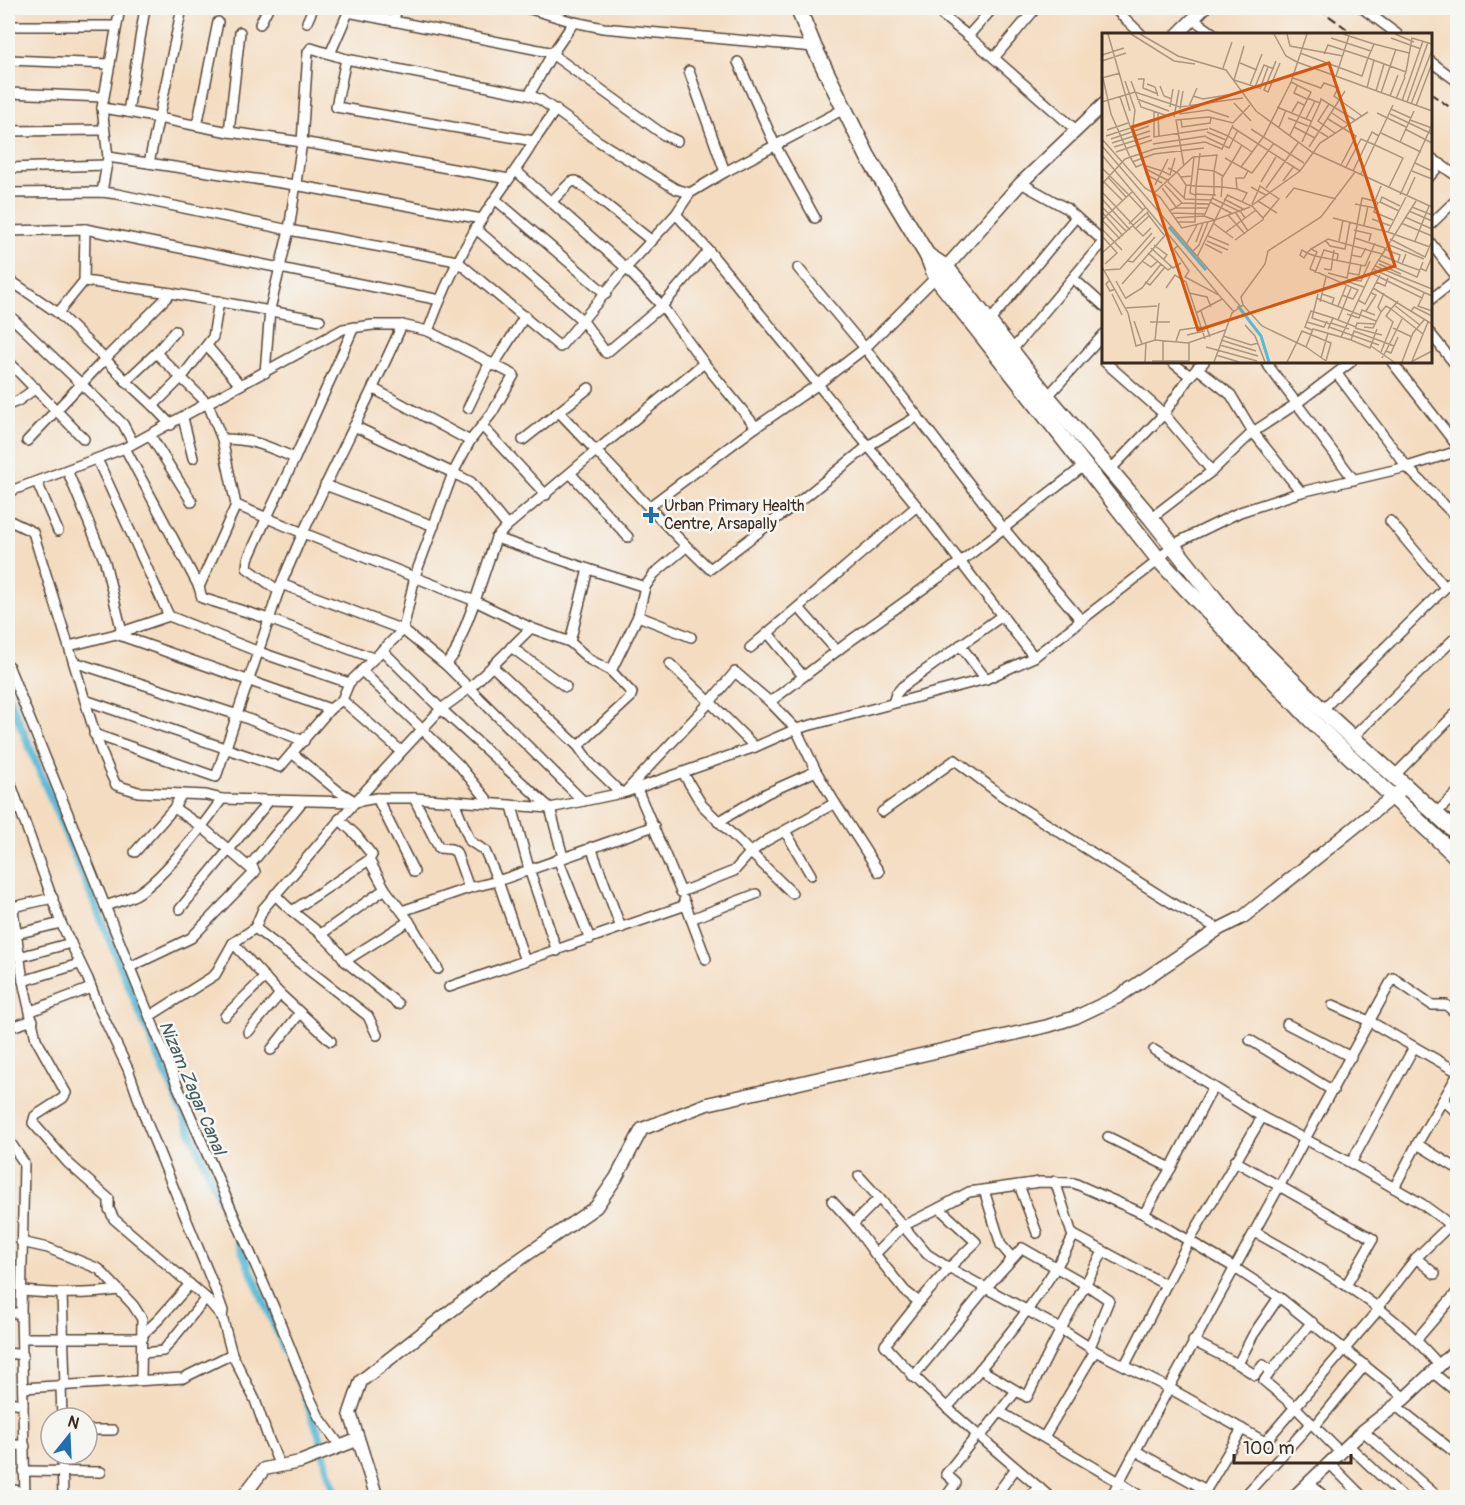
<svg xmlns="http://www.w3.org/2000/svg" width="1465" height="1505" viewBox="0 0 1465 1505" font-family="Pangolin,sans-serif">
<rect width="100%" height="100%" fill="#f6f6f2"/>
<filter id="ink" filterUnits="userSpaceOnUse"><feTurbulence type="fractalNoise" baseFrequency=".0167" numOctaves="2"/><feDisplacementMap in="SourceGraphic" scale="12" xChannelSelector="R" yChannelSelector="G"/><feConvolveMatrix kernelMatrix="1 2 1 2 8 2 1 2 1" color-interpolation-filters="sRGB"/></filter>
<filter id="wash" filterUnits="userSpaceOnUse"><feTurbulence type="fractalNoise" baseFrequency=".008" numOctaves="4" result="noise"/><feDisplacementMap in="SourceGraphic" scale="24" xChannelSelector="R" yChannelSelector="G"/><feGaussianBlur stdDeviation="1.35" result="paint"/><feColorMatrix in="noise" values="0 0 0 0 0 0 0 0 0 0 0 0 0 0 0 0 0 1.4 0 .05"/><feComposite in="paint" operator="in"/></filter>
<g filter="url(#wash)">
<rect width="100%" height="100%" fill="#f4dcc0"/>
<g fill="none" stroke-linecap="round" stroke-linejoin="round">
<g stroke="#58bad7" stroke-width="8">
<polyline points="8,695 153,1044 300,1385"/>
<polyline points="305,1397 320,1437 328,1472 338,1498"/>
</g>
</g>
</g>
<g filter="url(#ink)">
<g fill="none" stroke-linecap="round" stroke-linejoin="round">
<defs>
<g id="minor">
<polyline points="145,8 128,112 229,132 302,142 509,179"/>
<polyline points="527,8 574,22 603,28 814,47"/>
<polyline points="949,8 942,15 968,36"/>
<polyline points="993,8 968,36 994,58 1036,8"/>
<polyline points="1114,8 1141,34"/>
<polyline points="1362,8 1397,34"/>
<polyline points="348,12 549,52 664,135 677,141"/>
<polyline points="1193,19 1214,34"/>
<polyline points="394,20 397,8"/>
<polyline points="307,22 313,8"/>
<polyline points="260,24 268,8"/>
<polyline points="8,26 116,26"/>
<polyline points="330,54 350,8"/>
<polyline points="994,58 1076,130"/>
<polyline points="346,59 336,107 534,141 556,109"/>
<polyline points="8,60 110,64"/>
<polyline points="1430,61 1458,82"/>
<polyline points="738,62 775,145 815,218"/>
<polyline points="689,71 725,172"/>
<polyline points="8,93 103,97"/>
<polyline points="529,95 552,54 574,22"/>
<polyline points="102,108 128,112"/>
<polyline points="197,126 218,22"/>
<polyline points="8,131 103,130"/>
<polyline points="229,132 240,32"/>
<polyline points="108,157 295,185 482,219"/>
<polyline points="1430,157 1458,177"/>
<polyline points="149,163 182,8"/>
<polyline points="8,168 107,165"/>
<polyline points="516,171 626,268 676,214 690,193"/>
<polyline points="1430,176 1441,164"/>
<polyline points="1021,183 1066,208 1104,242"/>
<polyline points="102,192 108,157 102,108 120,8"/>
<polyline points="8,193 102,192 117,194 289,230 457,261 560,347 626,268 662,306 704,363 756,427"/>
<polyline points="495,199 606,294"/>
<polyline points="552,201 571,182 576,181 652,241"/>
<polyline points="676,214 709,251 917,506 1034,657"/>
<polyline points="1430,225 1458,198"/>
<polyline points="475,228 583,321 606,353 662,306 709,251"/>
<polyline points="8,231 85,229 440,300"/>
<polyline points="1430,242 1458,279"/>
<polyline points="798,268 865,348 1004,529 1081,620"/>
<polyline points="1073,278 1104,306"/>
<polyline points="8,279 58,313 105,359 27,441"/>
<polyline points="84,281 171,293 320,320"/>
<polyline points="171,293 105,359 126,381 153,406 182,377 213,337 219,301"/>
<polyline points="1430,300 1458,278"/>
<polyline points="58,313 84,281 85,229"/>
<polyline points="8,314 123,424 133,443"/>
<polyline points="989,322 1076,217"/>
<path d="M428 331C441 296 456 262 475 230 493 199 516 172 534 141"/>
<polyline points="1430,333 1458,368"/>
<polyline points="207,346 240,385"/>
<polyline points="1012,350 1103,242"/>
<polyline points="156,353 208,404 222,439 236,505 199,587"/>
<polyline points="8,361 84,439"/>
<polyline points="1105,362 1164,414 1212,471"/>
<polyline points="1172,362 1190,376"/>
<polyline points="1270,362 1267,364 1354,480"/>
<polyline points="1392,362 1458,447"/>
<path d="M704 363 596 451C634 490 670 532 710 569L805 497 868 446 918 416"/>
<polyline points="493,366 525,316"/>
<polyline points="1197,368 1231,395 1253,432 1301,492"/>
<polyline points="265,373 270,309 289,230 302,142 308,52 311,48 346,59 529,95 541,100 598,141 676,189 690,193 725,172 844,109"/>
<polyline points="1337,374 1407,467 1458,519"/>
<polyline points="126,381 156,353 175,331"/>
<polyline points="374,389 470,441"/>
<polyline points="1048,396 1104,334"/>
<polyline points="8,405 18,401 36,388"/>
<polyline points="153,406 171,425"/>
<polyline points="468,408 489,364"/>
<polyline points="559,412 596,451 507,526 496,538 475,601 531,628 570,642 588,569 645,587 654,574 686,547"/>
<polyline points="183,418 193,458"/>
<polyline points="482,426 546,495"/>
<polyline points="150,435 192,502"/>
<path d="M222 439C254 439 266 446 295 458L354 327"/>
<polyline points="523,440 589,388"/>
<polyline points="125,448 199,587 202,598 269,619 373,658"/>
<polyline points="97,459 169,616"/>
<polyline points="67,470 105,562 122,632"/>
<polyline points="1110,470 1164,414 1190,376 1204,362"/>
<polyline points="571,474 628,537"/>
<polyline points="37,482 58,531"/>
<polyline points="325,485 434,526"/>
<polyline points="8,492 125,448 343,329 373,325 402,325 428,331 514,375 492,413 470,441 453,473 354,426"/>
<path d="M236 505 303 533C335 463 371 395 402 325"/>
<polyline points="650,506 756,427 817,385 865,348 936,277"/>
<polyline points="1151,518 1212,471 1253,432 1296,404 1351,362"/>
<path d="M8 520 33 532C46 576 61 620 74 664 87 705 96 746 116 785L138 792 206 795 222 799 355 802 263 909 255 928 233 943 215 975 150 1016"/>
<polyline points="1390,521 1445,587"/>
<polyline points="496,538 588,569"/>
<polyline points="281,584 403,630 446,665 583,801"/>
<polyline points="645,587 638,616 691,637"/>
<polyline points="279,591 247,568 248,559 267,517 295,458"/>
<polyline points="799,608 837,651"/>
<polyline points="531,628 470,688 441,709 355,802 377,798 414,798 550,808 622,793"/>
<polyline points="768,633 803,676"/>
<polyline points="116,634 169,616 259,652 349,683"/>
<polyline points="570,642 590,660 611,671 632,693 630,698 578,746"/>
<polyline points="960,645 986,679"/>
<polyline points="69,646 116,634 330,709"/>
<polyline points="511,647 566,687"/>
<polyline points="750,648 917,506"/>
<polyline points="382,650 441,709 550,808 563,857"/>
<polyline points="74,662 238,715 304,741"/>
<polyline points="8,665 178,1087 275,1310 310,1398 319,1417 341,1447"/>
<polyline points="492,666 578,746 590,763 617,789 622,793 626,792 755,747 796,729 986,679 1034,657 1159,560 1172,545 1240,512 1301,492 1407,467 1458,451"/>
<polyline points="362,671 459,765 490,803"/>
<polyline points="611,671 638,616"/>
<polyline points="85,700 280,767 292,753"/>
<polyline points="342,700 401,751"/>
<polyline points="770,702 850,641 959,563 1085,465"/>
<polyline points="893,703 896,694 902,687 1003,615"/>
<polyline points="1322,710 1458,575"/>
<polyline points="94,734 216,777 281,584 303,533 475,601 455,653 446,665"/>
<polyline points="1353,737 1458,635"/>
<polyline points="683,773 702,805 792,893"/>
<polyline points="1395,775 1458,711"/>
<polyline points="8,776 61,923 88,979 99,1008 128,1069 147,1123 217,1294 223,1311 222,1317"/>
<polyline points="637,789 681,892 734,871 750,853 766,841 835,803 816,771 796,729 770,702 735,672 710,702 670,664"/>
<polyline points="627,790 710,702 755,747"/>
<polyline points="181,795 174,808 202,827 252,870"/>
<polyline points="377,798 414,872"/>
<polyline points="414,798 439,848 451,849 456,852 469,888"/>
<polyline points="353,800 338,791 292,753 330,709 342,700 349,683 403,630 415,576 453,473 471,482 507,526"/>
<polyline points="454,801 470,841 485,851 498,881 525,961"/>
<polyline points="835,803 879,872"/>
<polyline points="512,806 529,869 557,951"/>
<polyline points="882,812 955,760 1001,795 1175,905 1219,929"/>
<polyline points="1435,814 1458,792"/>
<polyline points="339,819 356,835 372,855 369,860 385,889 409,921 438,969"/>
<polyline points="718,822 767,793 816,771"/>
<polyline points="785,831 811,875"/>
<polyline points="591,847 621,928"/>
<polyline points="135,852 174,808"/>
<polyline points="558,859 590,939"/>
<path d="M275 894C295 919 328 933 345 961L398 1004"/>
<polyline points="53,898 17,906 13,910 23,981 36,1039 66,1093 63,1098 35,1116 33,1123 68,1163 109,1199 109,1209 114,1219 206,1298 222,1317 232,1354 255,1400 269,1440 280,1466"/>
<polyline points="684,900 706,959"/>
<path d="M105 906C117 902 130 899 140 892 168 873 202 827 222 799"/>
<polyline points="180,909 269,801"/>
<polyline points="292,911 369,860"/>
<polyline points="402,911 469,888 498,881 654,826"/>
<polyline points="691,919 756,894"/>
<polyline points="255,928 368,1016 377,1035"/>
<polyline points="16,934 61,923"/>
<polyline points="321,934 385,889"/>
<polyline points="233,943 280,994 331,1041"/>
<polyline points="19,957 71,943"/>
<polyline points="345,961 409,921"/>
<polyline points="130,967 191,938 255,872 251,864 302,802"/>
<polyline points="23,981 79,964"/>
<polyline points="449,987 686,905"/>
<polyline points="1333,1005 1369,1021 1458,1072"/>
<polyline points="31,1011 91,988"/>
<polyline points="225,1016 265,977"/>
<polyline points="1287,1024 1351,1057"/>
<polyline points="8,1028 33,1020"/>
<polyline points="248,1032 280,994"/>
<polyline points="1250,1040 1333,1091"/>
<polyline points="271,1050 300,1013"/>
<polyline points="1154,1050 1262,1117 1351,1163 1422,1204 1444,1220 1458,1234"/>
<polyline points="1458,1074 1443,1100 1458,1113"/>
<polyline points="1108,1137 1171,1168"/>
<polyline points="8,1139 24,1163 21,1313 25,1498"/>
<polyline points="1417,1144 1458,1169"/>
<polyline points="1235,1161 1373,1239 1347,1284"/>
<polyline points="1351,1163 1414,1047"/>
<polyline points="859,1176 879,1198"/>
<polyline points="1055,1181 1072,1234 1166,1285 1190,1239 1262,1117"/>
<polyline points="1019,1185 1037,1233"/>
<polyline points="1394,1188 1417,1144 1443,1100"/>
<polyline points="984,1190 1001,1245 1012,1258"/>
<polyline points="832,1201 853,1224"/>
<polyline points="939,1208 969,1192 1040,1182 1074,1183 1144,1214 1235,1268 1279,1297 1405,1398"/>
<polyline points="1144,1214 1171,1168 1213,1087"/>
<path d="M1255 1232C1325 1272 1386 1303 1439 1365"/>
<polyline points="21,1242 48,1248 99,1269 133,1305 142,1319 141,1380"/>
<polyline points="875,1254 905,1291 919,1302"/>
<polyline points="1416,1258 1435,1274"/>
<path d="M23 1291C56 1294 86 1295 118 1290"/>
<polyline points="62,1295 65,1385"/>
<polyline points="1378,1307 1416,1258 1449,1226"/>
<polyline points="1380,1308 1265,1442 1169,1388 1393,978 1432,1005 1446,1005 1458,1015"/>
<polyline points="8,1313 21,1313"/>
<polyline points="143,1334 159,1319 190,1284"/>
<polyline points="23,1338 143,1338"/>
<polyline points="1417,1339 1458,1291"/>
<polyline points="1193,1341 1238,1364 1255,1375 1263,1365 1271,1371 1312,1322"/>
<polyline points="8,1353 23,1355"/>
<polyline points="143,1353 163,1351 206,1298"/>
<polyline points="1238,1364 1253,1335 1279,1297"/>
<polyline points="1125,1365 1166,1285"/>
<polyline points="980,1369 1027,1397 1061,1329 1103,1252"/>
<polyline points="1271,1371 1264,1381 1294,1406 1341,1453"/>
<polyline points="1432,1372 1458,1393"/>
<polyline points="913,1377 986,1288 1022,1248 1085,1284 1109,1300 1090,1347"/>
<polyline points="61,1386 62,1418"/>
<polyline points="23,1388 183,1378 232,1354"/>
<polyline points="8,1402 23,1404"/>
<polyline points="1396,1406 1458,1455"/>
<path d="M947 1408C993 1354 1042 1299 1074 1235"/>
<path d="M1000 1412 1119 1482 1169 1388 1095 1351 1061 1329 949 1268 976 1242 939 1208 903 1226 879 1198 853 1224 875 1254 903 1226 927 1254 949 1268 919 1302 885 1345C935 1402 994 1448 1051 1498"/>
<polyline points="1315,1426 1365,1365"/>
<polyline points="87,1430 113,1430"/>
<polyline points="1363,1431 1439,1498"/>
<polyline points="980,1437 1016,1391"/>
<polyline points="1044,1437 1095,1351"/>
<polyline points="8,1444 25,1446"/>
<polyline points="1348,1445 1404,1498"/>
<polyline points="1136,1451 1206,1490 1242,1429"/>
<polyline points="62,1454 63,1498"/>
<polyline points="1329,1463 1364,1498"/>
<polyline points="24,1471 101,1472"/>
<polyline points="1308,1482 1326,1498"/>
<polyline points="8,1489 25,1492"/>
<polyline points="945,1498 956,1483 946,1474 977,1435"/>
<polyline points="994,1498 1016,1468"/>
<polyline points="1028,1498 1039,1487"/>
<polyline points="1110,1498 1119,1482 1143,1498"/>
<polyline points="1243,1498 1311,1423"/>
</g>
<g id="tertiary">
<polyline points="1178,34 1204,8"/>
<polyline points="941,273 1021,183 1104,104"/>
<polyline points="242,1498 264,1469 300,1462 357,1440"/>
<polyline points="377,1498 350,1413 361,1381 497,1275 596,1207 616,1178 642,1129 707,1104 1048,1026 1076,1017 1118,997 1219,929 1243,917 1406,786"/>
<polyline points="1293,1498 1363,1431 1405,1398 1458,1348"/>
</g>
<g id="trunk">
<polyline points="798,8 814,47 868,157 927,255 936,277 1159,560 1311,720 1458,858"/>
<polyline points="927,255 947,268 1046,395 1151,518 1229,617 1322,710 1458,834"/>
</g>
</defs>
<use href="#minor" stroke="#574536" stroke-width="12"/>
<use href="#tertiary" stroke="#574536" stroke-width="15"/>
<use href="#trunk" stroke="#574536" stroke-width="18"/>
<use href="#minor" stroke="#fff" stroke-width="9"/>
<use href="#tertiary" stroke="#fff" stroke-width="12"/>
<use href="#trunk" stroke="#fff" stroke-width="15"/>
<g stroke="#3b2a1e" stroke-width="2" stroke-dasharray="9 4.5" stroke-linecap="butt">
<polyline points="1318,8 1354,34"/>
<polyline points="1430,93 1458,113"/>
</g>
</g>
</g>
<path fill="#1f6fb2" stroke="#f6f6f2" stroke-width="2" d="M648 506h6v6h6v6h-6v6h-6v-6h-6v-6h6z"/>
<g text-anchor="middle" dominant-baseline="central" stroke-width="5" stroke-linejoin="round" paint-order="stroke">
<g font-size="16" fill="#3b2a1e" stroke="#f6f6f2" text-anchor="start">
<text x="664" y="506">Urban Primary Health<tspan x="664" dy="18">Centre, Arsapally</tspan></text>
</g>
<g font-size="18" font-style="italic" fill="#455c5f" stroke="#f6f6f2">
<text transform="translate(192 1088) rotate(67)">Nizam Zagar Canal</text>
</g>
</g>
<g transform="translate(1102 33)">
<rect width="330" height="330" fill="#f4dcc0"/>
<path fill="none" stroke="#58bad7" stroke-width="3" d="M67 194 104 237M136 273 159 303 167 329"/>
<path fill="none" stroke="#aa957f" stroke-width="1.5" d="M6 1 28 78M29 1 72 28 93 31M38 1 76 23 124 37 154 78 210 119 330 174M172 1 184 23 195 29 330 78M185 1 188 13 241 23M293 1 312 9M247 3 272 11 269 18M229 5 269 18 266 25 304 39 302 44M289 5 319 16M272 11 307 20M142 13 132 47 157 55M198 20 260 43 266 25 226 12 222 21M0 22 22 15M0 28 24 20M174 28 162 57 166 59 178 30M138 30 155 37M121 35 130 9M304 39 310 5 330 11M234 43 247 3 241 1M0 45 18 40M1 45 9 81 28 124 34 134 41 131M191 45 219 55 222 50 236 55 232 63 260 83M36 46H42L41 55 56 61M23 48 33 77 31 93M29 48 39 74 66 83M45 51 53 54 56 63M148 52 160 21M58 53 62 63 70 66M195 53 192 60 205 66M153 54 162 32 172 36M265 55 272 27M158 56 166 34M274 58 282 31M279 60 294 16M91 63 101 66 137 60M288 63 296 42M18 64 45 142 60 150M205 65 218 70 219 66 253 87M35 66 67 78M294 66 303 44M300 68 321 8M0 69 33 59 78 74 141 65M305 69 326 9M132 70 149 88M227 71 216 88 233 100M309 71 330 17M87 73 95 55M314 73 330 30M68 74 71 56M175 74 209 88M78 76 81 58M289 76 309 85M52 78V104L106 96M190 79 196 69 202 72M56 80 57 104M230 80 246 91M275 80 304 94M77 81 106 77 127 84M288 81 330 101M72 84 77 57M186 85 206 93M204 86 213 68M226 86 254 103 239 132M79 87 80 94 108 90 109 85M308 87 330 95M207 92 226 104M130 94 198 138M177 94 184 77M192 94 213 105M107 95 126 103 131 92M149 96 202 130M303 96 330 110M5 97 26 90M105 99 124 107M279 100 298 109 312 78M188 102 209 59 189 49M4 103 50 88M104 104 127 115 136 97M0 106 43 155 58 164 80 195 113 187 95 224M9 106 47 93M200 109 218 70M298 109 319 119M10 110 48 98M51 111 104 103M140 112 130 129 150 140 172 110M0 113 139 274M12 114 48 103M207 114 243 58M14 119 50 107M0 122 117 262M123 125 130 129 120 145V154L135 156 134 145H142L146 138M66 126 60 138 68 142 73 125M30 129 52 121 102 115M313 130 330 138M41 132 60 138 53 152M82 133 74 87 107 84 131 90 148 72M139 134 162 103 189 49 205 1M244 134 259 106 273 112 301 125 287 154M0 135 27 162M42 135 67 148M66 135 76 140 84 152 82 165M251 138 270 99 277 103M310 138 330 146M253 139 219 184 166 218 163 231 139 264 141 272 160 293 204 314 211 296 239 304 271 236 314 168M259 141 291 72M90 143 88 160 93 162M6 144 24 164M79 144 90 143 92 124M181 148 192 133M2 149 21 168M66 149 83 166 109 167M159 149 175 122M0 151 23 126 52 116 103 109 120 116 126 103 150 119M63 152 80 170M84 152 94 153 98 120M149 154 156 158 158 153 177 166 161 185 150 173M60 155 74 174M164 155 196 110M135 156 145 160 140 169M0 159 32 193M51 161 91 124 115 122 112 138 96 136M93 161 114 162M126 161 113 187 148 174M27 162 41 177M125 162 149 173 198 138 218 110 266 79M298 162 330 92M305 162 313 144M304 164 286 199 328 214M110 165 139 179 143 185M184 165 192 155 234 166M0 166 28 197M122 166 143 177M156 168 175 180M108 169 131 181M150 171 156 158 164 162M253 171 273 175 276 170 273 168M0 174 25 199M310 174 330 182M73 175 80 170 107 171M273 175 272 179 291 187M67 178 73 175H105M297 178 278 169 280 164 298 173M307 178 330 188M0 179 21 203M45 180 62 202M69 180 103 181M134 180 146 198M126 182 143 201M303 184 330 196M72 185 102 183M231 185 286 199M270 186 289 193M0 187 31 158M0 187 18 206M113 187 102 183 112 161V138L121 143M75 189H93L94 153 120 154 119 164M111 190 131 205M299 190 330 203M27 191 44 174M262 192 266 173M31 193 41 203 49 195M0 196 20 217M33 196 47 183M252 197 269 201 267 208M124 199 154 177M0 203 15 220 3 231M106 203 127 212M253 205 283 215M288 206 323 224 329 210M133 207 162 186M223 207 228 213 243 216 248 189M105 208 126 217M237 208 241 187M313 208 327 173M94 209 101 190M273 210 263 233 248 230 260 165 273 168 279 153M103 211 120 220M285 211 322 226M52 212 65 222 62 226M84 212 95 192M76 213 72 216 87 238 83 244 117 262 132 279M49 215 71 235 79 230M209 216 226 206 280 221M282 216 298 222 296 229M90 219 97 212 106 189M0 220 47 178M46 220 66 237 70 234M249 222 259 224 264 215M279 222 300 231 304 221M276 227 315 244 321 229M25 228 31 229 53 204M40 228 49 234 56 228M277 231 299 241M300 231 317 237M273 233 330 256M0 234 26 280 34 313 53 307 86 310 123 297M318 235 324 238 329 226M222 236 229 237 232 217M271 236 330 263M3 237 18 236 50 200M213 240 222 217 236 221 235 228M226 240 245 245 248 230 213 223 215 219 209 216 205 220 200 217 198 222 202 225 205 220 213 223 208 236 256 257 251 266 240 262M246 240 257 242 259 232M269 240 320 265 322 260M8 247 4 251 8 258 13 256M245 247 259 248 268 228M14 248 24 266M244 248 262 254M43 249 48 252 63 234M274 249 283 253 286 245M20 251 66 199M64 255 73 242 84 249 103 306M271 255 330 291M87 260 105 264 109 274M282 260 276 274 279 279 284 273 289 276 296 268M10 261 20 282M216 261 210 285 228 291M220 261 232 265 230 271M24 265 40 255 59 231M214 265 274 288M320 265 316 273 330 278M256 267 263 271 278 242M218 269 224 244M292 272 318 292M236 273 244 253M23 275 55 273M99 278 108 304M264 278 274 262 269 260M309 278 312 274 330 283M94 280 120 266M245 281 257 285 260 277 273 282M236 287 249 255M32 288 40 311M48 289H68M205 289 222 294 225 288M229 290 247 296M143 292 153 303 163 329M227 294 277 312M262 294 271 295 279 279M253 295 280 302M291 295 310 304M226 296 231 285 254 294 255 290 272 291M210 297 203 294 209 278 231 285M85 302 103 298M121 303 149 312 156 310M239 304 249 307 252 298 292 313M53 307 57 270M61 307V329M119 307 154 318M249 307 268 315 275 296M74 308 78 297 99 294M195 309 200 298 229 310 224 328M118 312 156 323M269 313 292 329M104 314 155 328M204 314 224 328M284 318 300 286M279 319 291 289 284 283 289 276 321 301M114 322 137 329M219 325 226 300M280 325 284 318 289 320 296 304M50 328H87V309M310 328 326 289M43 329 44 309M112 329 130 280 141 272M185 329 195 309M300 329 311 300 322 287M309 329 330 318"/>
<path fill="#d7540e" fill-opacity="0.15" stroke="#d7540e" stroke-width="3" d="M227 30 293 233 96 297 30 94Z"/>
<rect width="330" height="330" fill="none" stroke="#3b2a1e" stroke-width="3"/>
</g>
<rect width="1465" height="1505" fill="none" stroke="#f6f6f2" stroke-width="30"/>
<g transform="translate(69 1436) rotate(18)"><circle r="28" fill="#f6f6f2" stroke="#aba49d" stroke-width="1.5"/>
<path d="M0-4.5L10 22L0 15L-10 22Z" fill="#1f6fb2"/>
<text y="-9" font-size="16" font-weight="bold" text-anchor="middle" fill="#3b2a1e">N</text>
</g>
<path d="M1234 1454v9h117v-9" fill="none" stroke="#3b2a1e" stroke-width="3"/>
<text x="1243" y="1454" font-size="18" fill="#3b2a1e" stroke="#f6f6f2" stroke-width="4.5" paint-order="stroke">100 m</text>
</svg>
